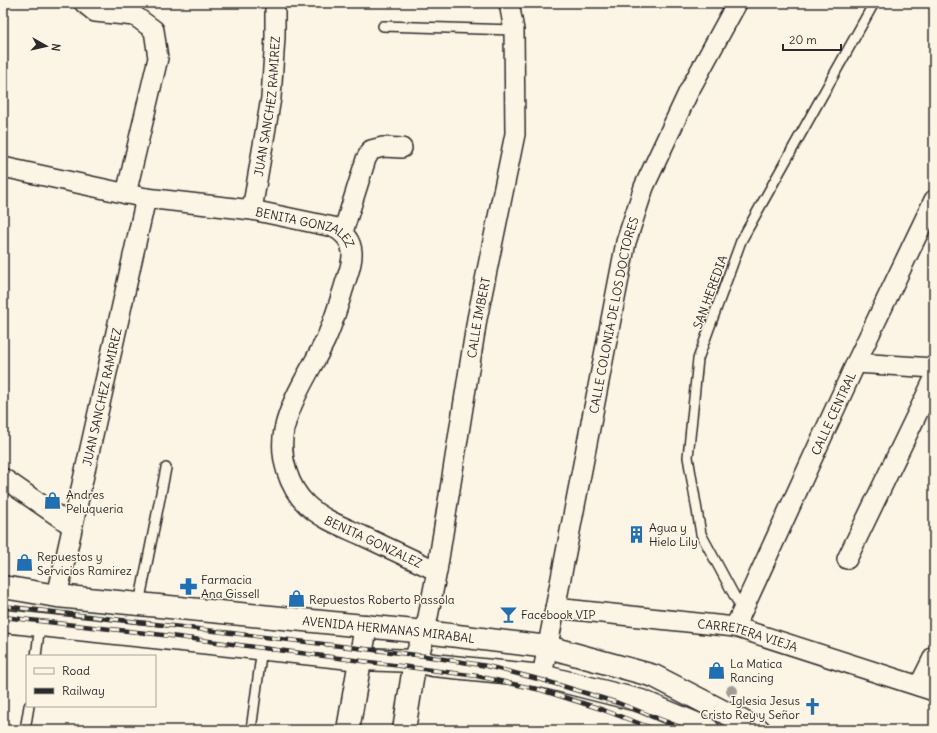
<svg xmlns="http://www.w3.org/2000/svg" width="937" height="733" viewBox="0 0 937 733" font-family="Delius,sans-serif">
<rect width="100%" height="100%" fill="#fcf5e5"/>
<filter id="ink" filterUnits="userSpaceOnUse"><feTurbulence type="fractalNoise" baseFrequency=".025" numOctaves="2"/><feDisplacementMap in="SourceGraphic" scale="8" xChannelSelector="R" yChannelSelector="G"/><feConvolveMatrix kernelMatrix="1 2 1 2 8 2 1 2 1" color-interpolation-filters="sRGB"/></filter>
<g filter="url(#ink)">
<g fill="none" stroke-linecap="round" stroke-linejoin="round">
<defs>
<g id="lane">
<polyline points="383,26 514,30"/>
<polyline points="139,604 166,468"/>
<polyline points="742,610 701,534 688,457 698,359 741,241 874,3"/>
<polyline points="36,656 40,625"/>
<polyline points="25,730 29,706"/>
<polyline points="251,730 262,648"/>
</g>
<g id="street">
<polyline points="84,3 95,12 135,16 154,30 158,58 126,194"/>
<path id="s1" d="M3 167 146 198 252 210 333 227C343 232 351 239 352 252 353 264 347 276 344 287 338 306 333 324 325 341 311 370 291 398 284 430 279 456 288 487 307 505 323 520 344 527 363 536 388 548 412 559 437 571"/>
<path id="s2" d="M252 210 271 98 275 37V3"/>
<polyline points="343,232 366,159 371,150 383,147 402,148"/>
<polyline points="856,363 934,368"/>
<polyline points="3,478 72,526"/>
<polyline points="847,559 934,379"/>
<path id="s3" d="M57 596 146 198"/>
<path id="s4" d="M555 608 735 627 934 691"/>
<path id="s5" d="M735 627 856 363 934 200"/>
<path id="s6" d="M425 632 437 571 477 319 515 134 514 30 509 3"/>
<path id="s7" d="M542 676 626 242 644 187 689 91 737 3"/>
<polyline points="919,686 934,656"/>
</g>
<g id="secondary">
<polyline points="348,730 366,626"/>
<polyline points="404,730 415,661 425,632"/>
</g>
<g id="primary">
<path id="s8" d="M3 587 57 596 425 632 548 647 654 676 759 730"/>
<polyline points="3,621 360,659 415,661 433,665 542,676 641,701 703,727 708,730"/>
</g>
</defs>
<use href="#lane" stroke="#2b2b2b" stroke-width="12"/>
<use href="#street" stroke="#2b2b2b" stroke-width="22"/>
<use href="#secondary" stroke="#2b2b2b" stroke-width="25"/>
<use href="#primary" stroke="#2b2b2b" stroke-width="25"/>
<use href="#lane" stroke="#fcf5e5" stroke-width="9"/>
<use href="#street" stroke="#fcf5e5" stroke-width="19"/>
<use href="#secondary" stroke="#fcf5e5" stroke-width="22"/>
<use href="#primary" stroke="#fcf5e5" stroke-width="22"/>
<defs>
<g id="rail">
<polyline points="3,606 425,656 487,666 546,681 618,703 688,730"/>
<polyline points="3,617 155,634 477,676 541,690 598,708 657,730"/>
</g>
</defs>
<use href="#rail" stroke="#2b2b2b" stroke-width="4.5"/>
<use href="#rail" stroke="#fcf5e5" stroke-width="3" stroke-dasharray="9" stroke-linecap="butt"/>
</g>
<circle fill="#a29e95" cx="732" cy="691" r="6"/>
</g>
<defs>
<symbol id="shop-bare" viewBox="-9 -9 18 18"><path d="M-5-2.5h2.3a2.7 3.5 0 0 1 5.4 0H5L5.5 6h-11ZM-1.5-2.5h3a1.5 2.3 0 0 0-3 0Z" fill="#1f6fb2" stroke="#fcf5e5" stroke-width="2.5" paint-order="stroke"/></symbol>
<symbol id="building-bare" viewBox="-9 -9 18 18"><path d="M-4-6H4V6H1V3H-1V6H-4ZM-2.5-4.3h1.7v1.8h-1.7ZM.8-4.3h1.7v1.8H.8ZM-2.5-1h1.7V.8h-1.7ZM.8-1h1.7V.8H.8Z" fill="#1f6fb2" stroke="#fcf5e5" stroke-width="2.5" paint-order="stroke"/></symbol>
<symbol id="pharmacy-bare" viewBox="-9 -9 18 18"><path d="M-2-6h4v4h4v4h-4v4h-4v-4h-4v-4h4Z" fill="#1f6fb2" stroke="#fcf5e5" stroke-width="2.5" paint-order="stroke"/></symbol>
<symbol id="bar-bare" viewBox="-9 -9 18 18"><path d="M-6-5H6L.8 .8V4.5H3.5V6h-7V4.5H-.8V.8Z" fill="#1f6fb2" stroke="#fcf5e5" stroke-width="2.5" paint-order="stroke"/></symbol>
<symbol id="church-bare" viewBox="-9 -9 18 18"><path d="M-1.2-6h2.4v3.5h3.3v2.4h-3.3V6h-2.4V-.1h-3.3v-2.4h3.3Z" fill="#1f6fb2" stroke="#fcf5e5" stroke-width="2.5" paint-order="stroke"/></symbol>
</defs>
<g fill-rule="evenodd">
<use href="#shop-bare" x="40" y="488" width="25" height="25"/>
<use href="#building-bare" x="624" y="522" width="25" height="25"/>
<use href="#shop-bare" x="12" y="550" width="25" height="25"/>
<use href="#pharmacy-bare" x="176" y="574" width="25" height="25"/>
<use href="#shop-bare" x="284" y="586" width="25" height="25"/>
<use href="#bar-bare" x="496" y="602" width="25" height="25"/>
<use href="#shop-bare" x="704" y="658" width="25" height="25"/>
<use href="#church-bare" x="800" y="694" width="25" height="25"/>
</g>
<g text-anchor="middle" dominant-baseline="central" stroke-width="3" stroke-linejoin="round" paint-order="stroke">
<g font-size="12" fill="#2b2b2b" stroke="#fcf5e5">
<text stroke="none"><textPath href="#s2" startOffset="105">JUAN SANCHEZ RAMIREZ</textPath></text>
<text stroke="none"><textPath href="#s1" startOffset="310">BENITA GONZALEZ</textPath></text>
<text transform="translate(710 292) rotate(-70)">SAN HEREDIA</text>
<text stroke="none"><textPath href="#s7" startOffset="368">CALLE COLONIA DE LOS DOCTORES</textPath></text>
<text stroke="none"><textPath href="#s6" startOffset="319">CALLE IMBERT</textPath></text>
<text stroke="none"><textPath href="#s3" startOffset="204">JUAN SANCHEZ RAMIREZ</textPath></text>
<text stroke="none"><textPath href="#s5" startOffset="235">CALLE CENTRAL</textPath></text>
<text stroke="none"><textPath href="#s1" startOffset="718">BENITA GONZALEZ</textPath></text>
<text stroke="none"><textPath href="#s8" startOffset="388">AVENIDA HERMANAS MIRABAL</textPath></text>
<text stroke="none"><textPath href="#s4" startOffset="195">CARRETERA VIEJA</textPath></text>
</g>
<g font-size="12" fill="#2b2b2b" stroke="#fcf5e5" text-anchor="start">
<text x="66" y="494">Andres<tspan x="66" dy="14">Peluqueria</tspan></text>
<text x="649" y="527">Agua y<tspan x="649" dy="14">Hielo Lily</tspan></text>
<text x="37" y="556">Repuestos y<tspan x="37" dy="14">Servicios Ramirez</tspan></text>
<text x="201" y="579">Farmacia<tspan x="201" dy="14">Ana Gissell</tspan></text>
<text x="309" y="599">Repuestos Roberto Passola</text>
<text x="521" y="614">Facebook VIP</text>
<text x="730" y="663">La Matica<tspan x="730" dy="14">Rancing</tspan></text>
<text x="800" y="700" text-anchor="end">Iglesia Jesus<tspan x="800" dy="14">Cristo Rey y Señor</tspan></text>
</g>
</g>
<rect width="937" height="733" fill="none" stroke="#fcf5e5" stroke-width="16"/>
<rect x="8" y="8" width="921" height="717" fill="none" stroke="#2b2b2b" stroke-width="1.5" filter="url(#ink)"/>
<rect x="26" y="655" width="130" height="52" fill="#fcf5e5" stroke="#a8a49b"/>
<rect x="34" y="668" width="20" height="6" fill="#fcf5e5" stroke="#a8a49b"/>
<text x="62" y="675" font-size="12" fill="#2b2b2b">Road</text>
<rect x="34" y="688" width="20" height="6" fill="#2b2b2b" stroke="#a8a49b"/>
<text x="62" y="695" font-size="12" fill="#2b2b2b">Railway</text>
<g transform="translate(46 46) rotate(98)" stroke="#fcf5e5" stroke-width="3" paint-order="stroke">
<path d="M0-3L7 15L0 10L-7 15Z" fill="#2b2b2b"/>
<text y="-6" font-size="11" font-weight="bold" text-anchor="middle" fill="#2b2b2b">N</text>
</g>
<path d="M783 44v6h58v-6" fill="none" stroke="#2b2b2b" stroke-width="2"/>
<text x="789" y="44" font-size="12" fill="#2b2b2b" stroke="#fcf5e5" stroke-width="3" paint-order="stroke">20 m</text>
</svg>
